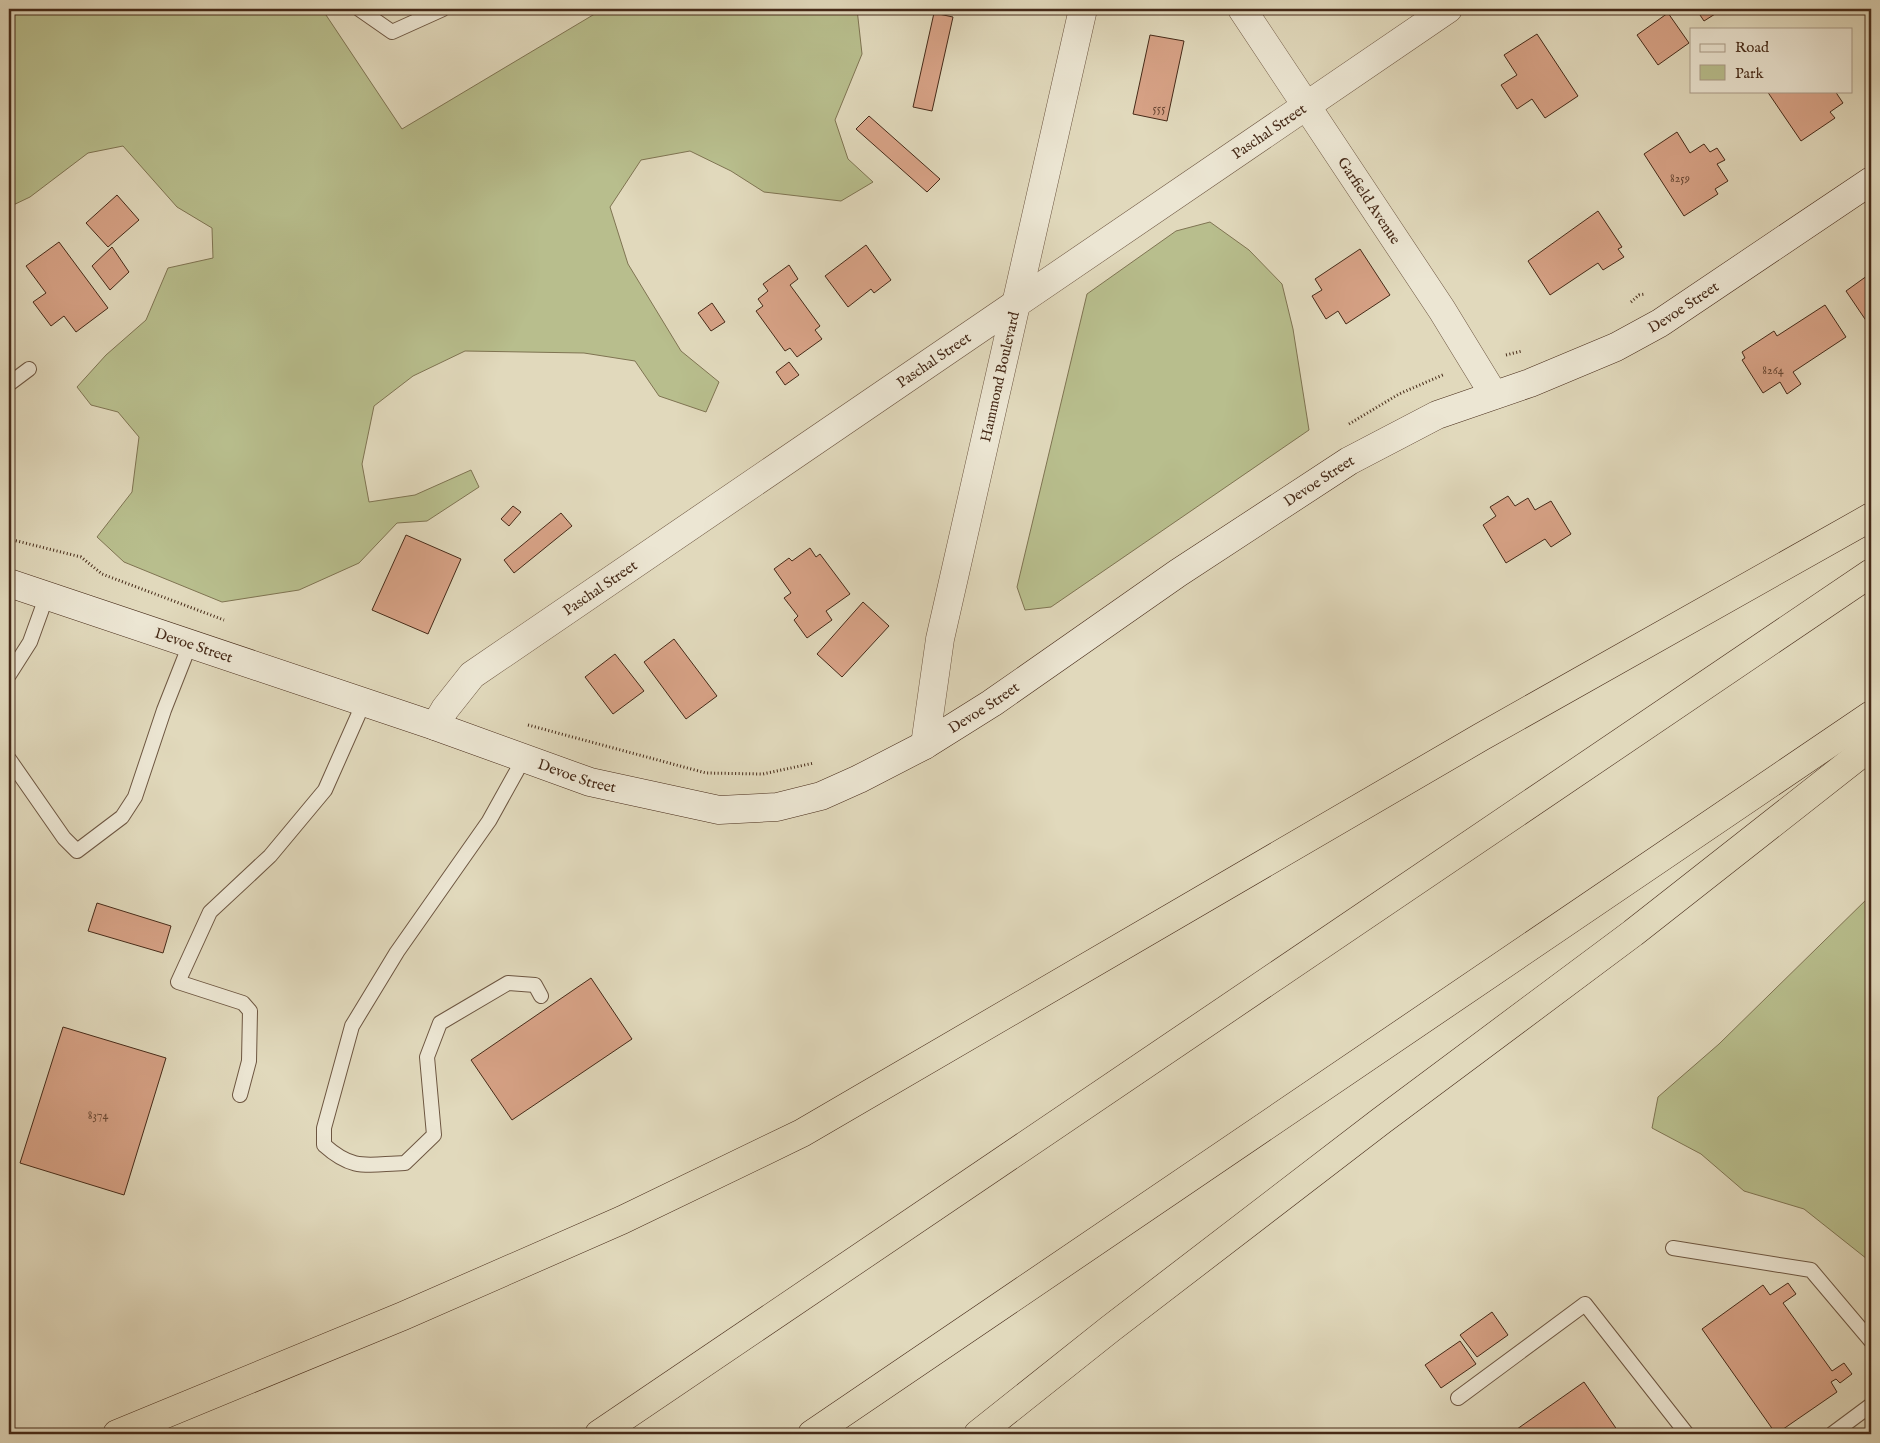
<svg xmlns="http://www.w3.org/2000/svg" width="1880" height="1443" viewBox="0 0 1880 1443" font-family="'IM FELL English',serif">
<rect width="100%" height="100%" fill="#e1d9bc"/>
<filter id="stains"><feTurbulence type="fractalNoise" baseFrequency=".004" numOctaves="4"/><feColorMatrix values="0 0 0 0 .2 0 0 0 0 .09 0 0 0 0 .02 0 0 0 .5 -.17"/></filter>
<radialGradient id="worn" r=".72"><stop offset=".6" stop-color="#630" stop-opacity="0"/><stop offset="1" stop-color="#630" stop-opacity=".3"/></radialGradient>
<g fill="#b8be8d" stroke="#7f7452">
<polygon points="9,9 322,9 402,129 603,9 857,9 862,54 835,120 848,159 873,182 841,201 764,192 731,171 690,151 641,160 610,207 628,264 681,351 719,382 706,412 659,396 635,361 584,353 465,351 413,376 374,406 362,464 369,502 415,495 471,470 479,487 427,521 397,523 359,563 299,590 222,602 124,562 97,537 132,492 139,437 118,412 91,405 77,387 106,355 146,320 168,268 213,258 212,228 177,207 123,146 88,153 30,197 9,207"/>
<polygon points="1210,222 1249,250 1282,284 1293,329 1309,430 1051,607 1025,610 1017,587 1087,294 1176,231"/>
<polygon points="1871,895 1871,1260 1867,1259 1804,1209 1744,1191 1701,1154 1652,1128 1658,1097 1719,1044"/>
</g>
<g fill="#d7a286" stroke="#462a18">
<polygon points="1696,9 1723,9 1704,21"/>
<polygon points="934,13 953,17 932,111 913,107"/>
<polygon points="1668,13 1689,43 1658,65 1637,35"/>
<polygon points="1537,34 1578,96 1545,118 1532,99 1517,109 1501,85 1517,75 1504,55"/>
<polygon points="1150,35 1184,41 1167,121 1133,114"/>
<polygon points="1767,91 1835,91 1843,103 1830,112 1835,118 1801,141"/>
<polygon points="869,116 940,179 927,192 856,129"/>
<polygon points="1677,132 1690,153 1704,144 1710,152 1717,148 1725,160 1717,164 1728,181 1715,189 1718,194 1684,216 1644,154"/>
<polygon points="117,195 139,220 108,247 86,223"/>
<polygon points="1598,211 1622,247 1618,249 1624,257 1603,270 1598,263 1550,295 1528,261"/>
<polygon points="59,242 108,308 76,332 64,316 51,326 33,302 46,293 26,266"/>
<polygon points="866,245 891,280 874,293 871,289 848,307 825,276"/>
<polygon points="112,247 129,272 110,290 92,266"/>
<polygon points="1360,249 1390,295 1346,324 1338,311 1326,319 1312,296 1322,290 1315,279"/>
<polygon points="789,265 798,279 790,285 820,326 815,330 822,339 797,357 790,348 785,351 756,311 763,306 758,299 768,291 763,284"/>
<polygon points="1871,273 1871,319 1867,322 1846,291"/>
<polygon points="712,303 725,322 711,331 698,313"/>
<polygon points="1825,305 1846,337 1793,372 1801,384 1787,394 1780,382 1763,393 1742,360 1745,358 1742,352 1774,331 1777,336"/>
<polygon points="789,362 799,375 785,385 776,372"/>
<polygon points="1508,496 1515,506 1528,498 1535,510 1551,501 1571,534 1551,547 1545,539 1506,563 1483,525 1496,516 1490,507"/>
<polygon points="513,506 521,512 509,526 501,519"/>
<polygon points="561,513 572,526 514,573 504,560"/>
<polygon points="406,535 461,559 428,634 372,610"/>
<polygon points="810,548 816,557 820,554 850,594 826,611 832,620 807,638 794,620 798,616 784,598 791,593 774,569 789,558 792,561"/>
<polygon points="863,602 889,626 842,677 817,654"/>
<polygon points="674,639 717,696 686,719 644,662"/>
<polygon points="615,654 644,691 613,714 585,677"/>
<polygon points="97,903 171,926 163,953 88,931"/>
<polygon points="591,978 632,1039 512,1120 471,1060"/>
<polygon points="63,1027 166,1058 124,1195 20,1163"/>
<polygon points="1788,1283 1796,1294 1783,1303 1832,1371 1844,1363 1852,1374 1840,1383 1836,1379 1831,1382 1837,1392 1776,1434 1702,1329 1763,1285 1770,1295"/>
<polygon points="1492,1312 1508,1335 1477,1357 1460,1335"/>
<polygon points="1460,1341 1476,1364 1441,1388 1425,1365"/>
<polygon points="1584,1382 1620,1434 1510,1434"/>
</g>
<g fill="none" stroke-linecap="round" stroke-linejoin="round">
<defs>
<g id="lane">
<polyline points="359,9 392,32 443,9"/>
<polyline points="9,384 29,369"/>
<polyline points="9,675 30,642 47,595"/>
<path d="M524 758 489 821 397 952 352 1026 324 1128V1145C354 1172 368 1164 405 1163L434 1135 427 1057 440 1023 508 983 535 985 541 996"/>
<polyline points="9,759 64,838 77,851 122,817 135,797 164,710 190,644"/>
<polyline points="240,1095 249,1061 250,1011 243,1003 178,982 210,912 270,856 325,790 364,702"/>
<polyline points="1673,1248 1811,1270 1871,1341"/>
<polyline points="1458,1398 1585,1304 1687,1434"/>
<polyline points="1832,1434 1871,1405"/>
</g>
<g id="street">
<path id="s1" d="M1242 9 1442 310 1494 395"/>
<path id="s2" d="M435 726 445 709 472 675 1448 9"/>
<path id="s3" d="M925 745 940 639 1083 9"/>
</g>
<g id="secondary">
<path id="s4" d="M9 583 435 726 590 782 719 810 777 807 821 796 859 779 925 745 992 703 1178 573 1349 461 1437 415 1530 383 1616 347 1660 323 1871 181"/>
</g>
<g id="highway">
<polyline points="117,1434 403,1316 622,1220 802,1133 1481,737 1871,517"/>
<polyline points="599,1434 1871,573"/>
<polyline points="812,1434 1871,715"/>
<polyline points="978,1434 1110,1329 1381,1121 1633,933 1871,746"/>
</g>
</defs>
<use href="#lane" stroke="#6d5641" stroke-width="16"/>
<use href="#street" stroke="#6d5641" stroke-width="29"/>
<use href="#secondary" stroke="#462a18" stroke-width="29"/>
<use href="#highway" stroke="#462a18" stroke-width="29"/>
<g stroke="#462a18" stroke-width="3" stroke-dasharray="1 2.5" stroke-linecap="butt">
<polyline points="1631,302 1639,295 1645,294"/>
<polyline points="1506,355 1522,351"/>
<polyline points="1349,424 1399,394 1445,374"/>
<polyline points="9,539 81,557 102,574 224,620"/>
<polyline points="528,725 706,773 763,774 814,763"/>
</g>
<use href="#lane" stroke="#ece6d3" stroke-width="14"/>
<use href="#street" stroke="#ece6d3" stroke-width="28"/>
<use href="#secondary" stroke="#ece6d3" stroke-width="28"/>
<use href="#highway" stroke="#e1d9bc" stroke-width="28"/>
</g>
<g text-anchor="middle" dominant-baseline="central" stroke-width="4.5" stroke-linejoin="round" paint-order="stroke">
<g font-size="12" fill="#6a4834">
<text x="1159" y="108">555</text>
<text x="1680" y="178">8259</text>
<text x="1773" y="370">8264</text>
<text x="98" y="1115">8374</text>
</g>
<g font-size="15" fill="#462a18" stroke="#ece6d3">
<text stroke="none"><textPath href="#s2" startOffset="1028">Paschal Street</textPath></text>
<text stroke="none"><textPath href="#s1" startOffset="230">Garfield Avenue</textPath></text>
<text stroke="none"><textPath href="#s4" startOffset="1845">Devoe Street</textPath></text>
<text stroke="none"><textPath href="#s2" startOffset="622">Paschal Street</textPath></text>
<text stroke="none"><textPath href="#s3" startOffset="376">Hammond Boulevard</textPath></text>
<text stroke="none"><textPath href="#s4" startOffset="1440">Devoe Street</textPath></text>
<text stroke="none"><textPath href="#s2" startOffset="218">Paschal Street</textPath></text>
<text stroke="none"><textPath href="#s4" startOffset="195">Devoe Street</textPath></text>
<text stroke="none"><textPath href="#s4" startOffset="1035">Devoe Street</textPath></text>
<text stroke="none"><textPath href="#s4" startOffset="600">Devoe Street</textPath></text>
</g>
</g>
<rect width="1880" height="1443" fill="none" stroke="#e1d9bc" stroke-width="30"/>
<rect x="10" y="10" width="1860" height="1423" fill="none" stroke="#462a18" stroke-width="2.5"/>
<rect x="15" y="15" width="1850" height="1413" fill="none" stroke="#462a18"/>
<rect x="1690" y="28" width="162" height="65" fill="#ece6d3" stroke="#aa9b88"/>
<rect x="1700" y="44" width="25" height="8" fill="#ece6d3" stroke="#aa9b88"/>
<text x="1735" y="52" font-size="15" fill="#462a18">Road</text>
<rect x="1700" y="65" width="25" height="15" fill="#b8be8d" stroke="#aa9b88"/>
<text x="1735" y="78" font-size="15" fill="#462a18">Park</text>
<rect width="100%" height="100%" filter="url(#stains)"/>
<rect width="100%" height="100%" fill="url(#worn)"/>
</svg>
